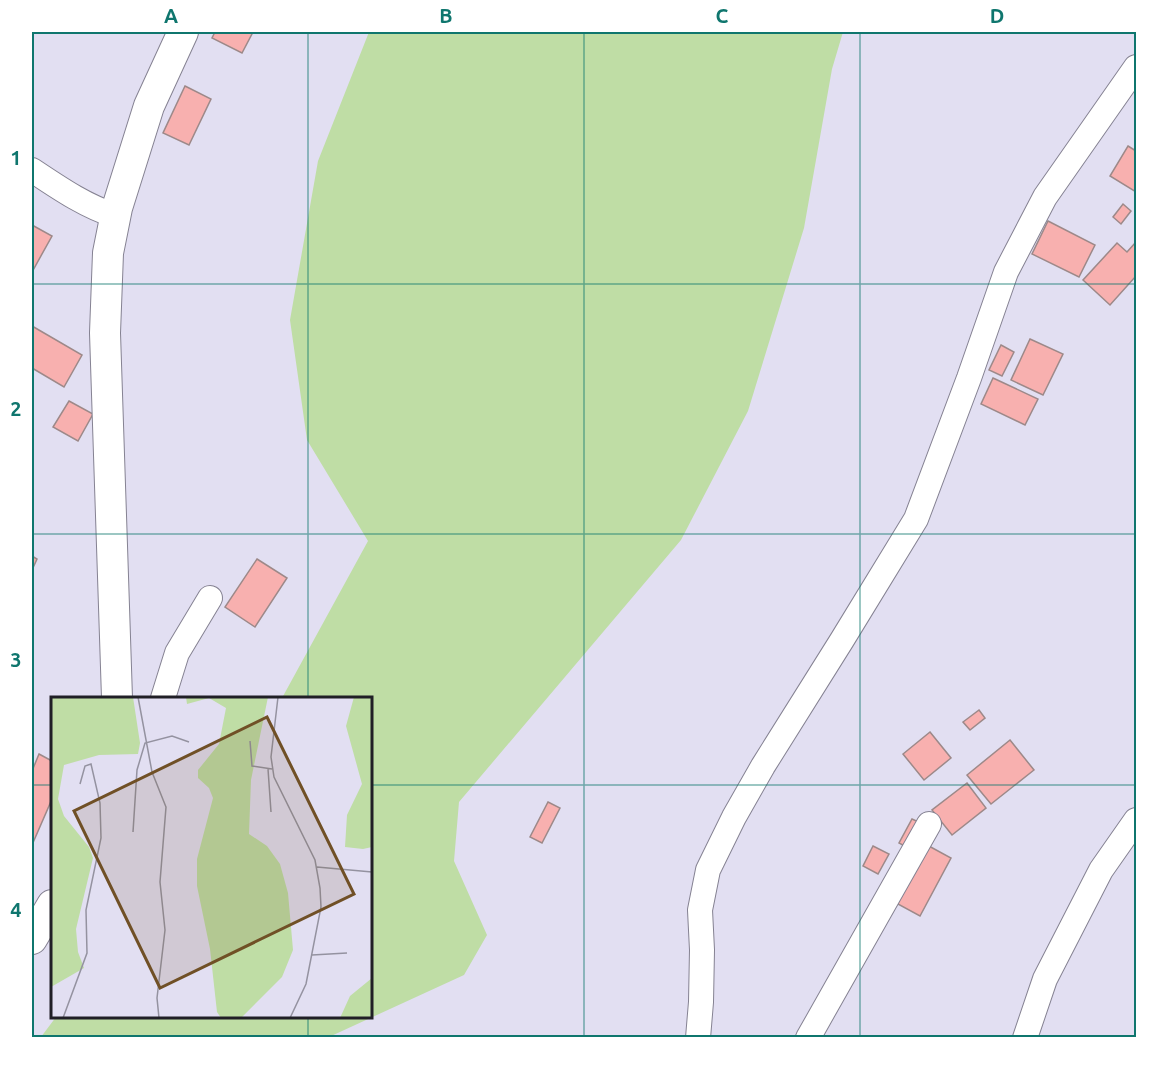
<svg xmlns="http://www.w3.org/2000/svg" width="1168" height="1069" viewBox="0 0 1168 1069" font-family="Ubuntu,sans-serif">
<rect width="100%" height="100%" fill="#e2dff2"/>
<polygon fill="#bfdda5" points="369,32 843,32 832,69 804,228 748,411 681,540 459,802 454,861 487,935 464,975 329,1037 41,1037 56,1017 370,1016 370,698 282,698 368,541 307,440 290,320 318,161"/>
<g fill="#f8b0af" stroke="#9d8989" stroke-width="1.5">
<polygon points="215,32 253,32 242,53 212,38"/>
<polygon points="185,86 211,99 189,145 163,133"/>
<polygon points="1128,146 1136,151 1136,192 1110,176"/>
<polygon points="1123,204 1131,211 1121,224 1113,217"/>
<polygon points="1048,221 1095,245 1079,277 1032,254"/>
<polygon points="32,225 52,236 32,272"/>
<polygon points="1136,242 1136,276 1110,305 1083,280 1117,243 1127,252"/>
<polygon points="32,326 82,355 64,387 32,368"/>
<polygon points="1030,339 1063,354 1043,395 1011,380"/>
<polygon points="1001,345 1014,352 1002,376 989,370"/>
<polygon points="993,378 1038,399 1025,425 981,404"/>
<polygon points="69,401 93,414 78,441 53,427"/>
<polygon points="32,556 37,559 32,570"/>
<polygon points="257,559 287,578 255,627 225,607"/>
<polygon points="979,710 985,718 970,730 963,722"/>
<polygon points="930,732 951,758 924,780 903,754"/>
<polygon points="1010,740 1034,770 991,804 967,775"/>
<polygon points="39,754 52,761 52,799 32,845 32,771"/>
<polygon points="967,783 986,808 952,835 932,810"/>
<polygon points="548,802 560,808 542,843 530,837"/>
<polygon points="912,819 921,823 908,848 899,843"/>
<polygon points="927,845 951,858 920,916 896,903"/>
<polygon points="873,846 889,854 878,874 863,866"/>
</g>
<g fill="none" stroke-linecap="round" stroke-linejoin="round">
<defs>
<g id="minor">
<path d="M32 170C59 188 85 206 116 216"/>
<polyline points="163,698 177,653 210,598"/>
<polyline points="698,1038 701,1002 702,950 700,910 708,870 734,817 763,766 842,640 916,519 969,378 1006,272 1045,197 1136,67"/>
<polyline points="808,1038 929,824"/>
<polyline points="1025,1038 1045,979 1101,870 1136,820"/>
</g>
<g id="tertiary">
<polyline points="117,698 105,333 108,253 117,208 149,106 183,32"/>
<polyline points="32,939 52,905"/>
</g>
</defs>
<use href="#minor" stroke="#858292" stroke-width="26"/>
<use href="#tertiary" stroke="#858292" stroke-width="32"/>
<use href="#minor" stroke="#fff" stroke-width="24"/>
<use href="#tertiary" stroke="#fff" stroke-width="30"/>
</g>
<path fill="none" stroke="#0f766e" stroke-width="1.5" stroke-opacity="0.55" d="M308 32V698M584 32V1038M860 32V1038M32 284H1136M32 534H1136M32 785H52M370 785H1136M308 1016V1038"/>
<g transform="translate(51 697)">
<rect width="321" height="321" fill="#e2dff2"/>
<path d="M0 0H82L89 46 87 57 48 58 13 68 7 102 13 119 38 150 42 161 25 232 27 255 33 271 0 290ZM135 0H217L200 83 198 137 216 149 229 167 237 196 242 253 231 280 190 321H170L166 315 159 252 146 189V162L162 101 158 91 147 81V73L168 47 175 11 158 1 136 7ZM303 0H321V150L312 152 294 150 296 118 311 87 295 29ZM321 281V321H289L299 299Z" fill="#bfdda5"/>
<path fill="none" stroke="#9492a0" stroke-width="1.5" d="M87 0 101 75 115 110 109 185 114 233 106 301 108 321M227 0 220 60 223 80 264 163 269 191 270 210 255 287 239 321M199 44 201 69 221 72M217 72 220 115M82 135 86 73 94 46 121 39 138 45M266 170 321 175M261 258 296 256M12 321 36 256 35 213 50 141 49 106 40 67 34 69 29 87"/>
<path fill="#705026" fill-opacity="0.15" stroke="#705026" stroke-width="3" d="M216 20 303 197 109 291 23 114Z"/>
<rect width="321" height="321" fill="none" stroke="#201f26" stroke-width="3"/>
</g>
<rect width="1168" height="1069" fill="none" stroke="#ffffff" stroke-width="66"/>
<rect x="33" y="33" width="1102" height="1003" fill="none" stroke="#0f766e" stroke-width="2"/>
<g font-size="20" text-anchor="middle" font-weight="bold" fill="#0f766e">
<text x="171" y="23">A</text>
<text x="446" y="23">B</text>
<text x="722" y="23">C</text>
<text x="997" y="23">D</text>
<text x="16" y="165">1</text>
<text x="16" y="416">2</text>
<text x="16" y="667">3</text>
<text x="16" y="917">4</text>
</g>
</svg>
